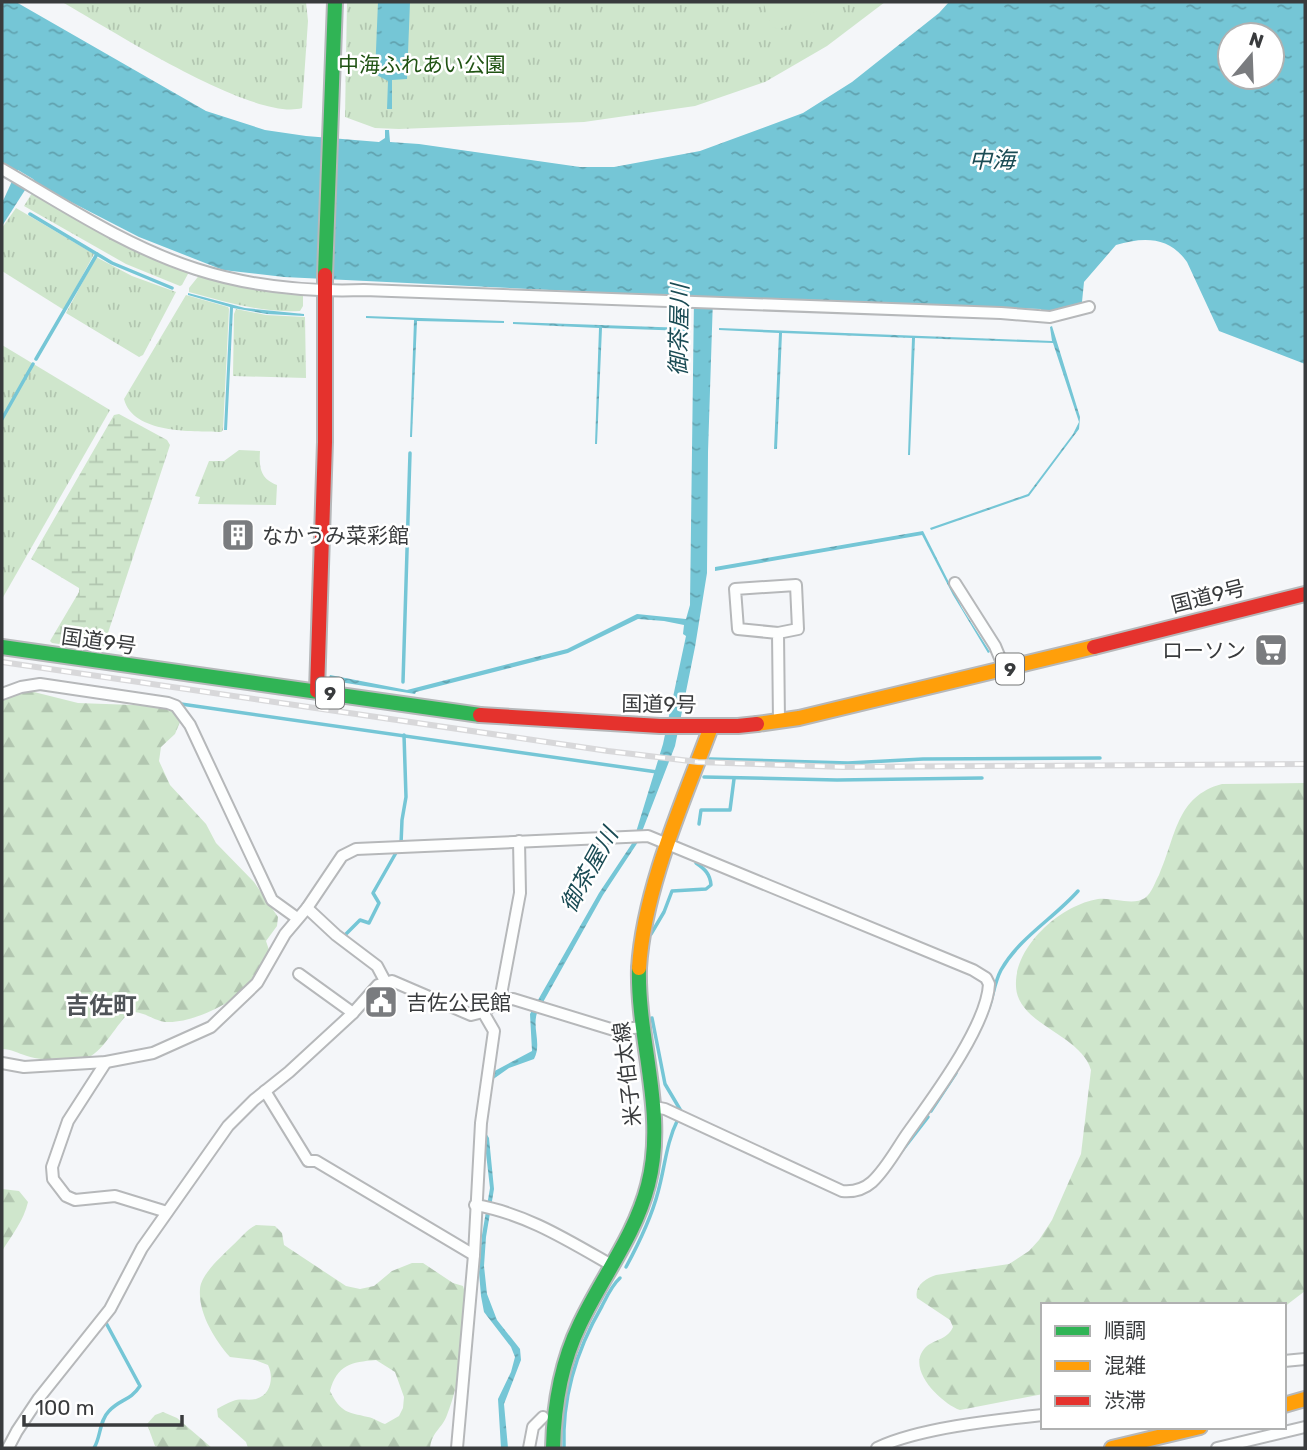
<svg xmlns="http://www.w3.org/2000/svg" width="1307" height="1450" viewBox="0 0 1307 1450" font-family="Rubik,'Noto Sans JP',sans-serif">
<defs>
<pattern id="grass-tufts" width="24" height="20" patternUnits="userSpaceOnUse" patternTransform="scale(1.75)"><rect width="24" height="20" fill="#cfe6cc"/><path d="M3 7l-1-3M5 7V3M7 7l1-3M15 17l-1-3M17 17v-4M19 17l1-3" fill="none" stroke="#b2c6b0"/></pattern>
<pattern id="forest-firs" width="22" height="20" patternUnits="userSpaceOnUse" patternTransform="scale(1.75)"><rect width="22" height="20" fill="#cfe6cc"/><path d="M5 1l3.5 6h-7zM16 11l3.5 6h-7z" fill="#b2c6b0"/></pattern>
<pattern id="wetland-marsh" width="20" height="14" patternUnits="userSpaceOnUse" patternTransform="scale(1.75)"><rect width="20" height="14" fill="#cfe6cc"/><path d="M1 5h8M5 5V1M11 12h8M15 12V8" fill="none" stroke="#b2c6b0"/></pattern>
<pattern id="water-ripples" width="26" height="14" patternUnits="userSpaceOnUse" patternTransform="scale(1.75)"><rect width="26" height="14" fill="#75c6d6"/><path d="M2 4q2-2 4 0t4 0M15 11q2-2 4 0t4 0" fill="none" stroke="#61a2af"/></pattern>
</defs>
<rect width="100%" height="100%" fill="#f4f6f9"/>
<g fill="url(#grass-tufts)">
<path d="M62 2H306L308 21 302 108C254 122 110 29 62 2Z"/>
<polygon points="347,2 885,2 827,46 765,82 695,106 584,122 399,129 375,128 345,117"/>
<polygon points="32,193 189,272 182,285 180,286 126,264 24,206"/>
<polygon points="16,208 94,254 64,310 2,271 2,228"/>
<polygon points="96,257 132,276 176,292 143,355 139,357 66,313"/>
<path d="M201 273 303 294V306L300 311C263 313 225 302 189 292V288Z"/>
<path d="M186 295 228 307 229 309 223 430 221 432C192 431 133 434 124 399Z"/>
<polygon points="236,309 266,315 305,317 306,378 233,376 234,314"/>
<polygon points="2,345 110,410 2,599"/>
<path d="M239 450 260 451C259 467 260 479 277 485L276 505 198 504 200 497 195 496 209 461H224Z"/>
</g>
<g fill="url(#forest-firs)" fill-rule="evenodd">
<path d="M30 691 78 703 161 706 174 711 180 722 175 734 161 747 159 761 170 785 206 824 216 843 254 882 278 917 277 926 266 941 270 953C265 962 261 974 254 981 237 1001 196 1022 169 1022 157 1023 146 1012 133 1012 121 1013 107 1051 85 1059 73 1063 39 1060 27 1056 17 1053 12 1049 2 1049V699Z"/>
<path d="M1305 783V1291L1284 1307V1305H1043V1394L960 1410C941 1403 903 1367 927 1346 936 1339 948 1339 953 1327L950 1320 917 1298C914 1286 926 1278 936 1275L1009 1264 1029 1251 1039 1240 1052 1220 1081 1154 1091 1070C1081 1034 1017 1025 1016 986 1014 946 1061 905 1098 899 1112 897 1133 906 1145 898 1152 893 1155 882 1159 875 1176 837 1176 796 1222 784Z"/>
<path d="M2 1189 19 1191 28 1202C24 1220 12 1235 2 1251Z"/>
<path d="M256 1225 275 1226 282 1233 284 1245 346 1286 360 1289 374 1286 392 1271 412 1263H423L453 1283 463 1286 466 1296C463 1336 462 1378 447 1415 442 1429 432 1431 430 1448H248L246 1442 218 1417 217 1409C222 1406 227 1403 233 1401 240 1398 248 1401 256 1399 271 1395 274 1377 268 1365L255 1360 230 1357C215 1340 198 1313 200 1289 201 1274 222 1256 232 1246 241 1238 246 1230 256 1225ZM376 1360 395 1372 404 1397 403 1408 399 1416 385 1424C379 1422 374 1418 368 1417 347 1412 341 1413 330 1391 337 1365 351 1362 376 1360Z"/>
<polygon points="163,1412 177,1418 212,1448 160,1448 155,1446 147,1424 155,1415"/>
</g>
<polygon fill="url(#wetland-marsh)" points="119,414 167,440 170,445 104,645 101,650 52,643 50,641 79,592 79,588 31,559 114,415"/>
<polygon fill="#cfe6cc" points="763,2 832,2 806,17 779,29 772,27"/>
<g fill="url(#water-ripples)" fill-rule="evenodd">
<path d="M2 2H16L206 111 265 130 306 136 379 142 385 138V130H389L390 142 419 144 580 167H614L700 151 803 113 852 82 939 13 949 2H1305V364L1219 331 1187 262C1169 236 1143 237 1116 245L1084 282 1082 302 1078 306 1042 313 1041 309 713 298 708 452 707 573 695 647 675 746 638 842 603 895 537 1013C532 1028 542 1044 534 1059L509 1068 492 1080 486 1133 489 1138 494 1189 486 1237 484 1266 487 1294 497 1320 520 1349 521 1360 504 1404 508 1448H501L498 1399 511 1372 515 1357 511 1347 484 1312 481 1296 479 1272 482 1235 490 1188 484 1136 489 1074 532 1051 530 1014 599 893 633 842 663 744 686 636 683 634 684 625 664 621 638 619 568 653 416 692 415 694 346 683 329 678 330 675 407 690 567 649 637 614 686 619 690 605 694 297 284 277 223 270 139 237 38 185 33 179 18 170 16 172 2 164ZM1230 35H1272V77H1230Z"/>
<polygon points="378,2 410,2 407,79 392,80 392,109 387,109 388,81 375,74"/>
<polygon points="13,179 27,187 2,226 2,203"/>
<polygon points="188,293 245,308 304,314 304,316 267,314 233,308 227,430 224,430 230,307 188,295"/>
<polygon points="366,316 504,321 504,323 417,321 412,437 410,437 414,320 366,318"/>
<polygon points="513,322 687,328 687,331 602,328 597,444 595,444 599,328 513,324"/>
<polygon points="1052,326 1080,417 1079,429 1029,496 931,530 930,528 1028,494 1073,434 1079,422 1053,343 915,338 910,455 908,455 912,338 782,333 777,449 774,449 779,333 719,330 719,328 1052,341 1050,327"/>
<polygon points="923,531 962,608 990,652 988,653 953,595 922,535 715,571 715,567"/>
</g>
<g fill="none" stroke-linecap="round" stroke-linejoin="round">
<g stroke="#75c6d6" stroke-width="3.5">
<polyline points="30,214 112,263 172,288"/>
<polyline points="36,359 97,254"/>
<polyline points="2,419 33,364"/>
<polyline points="403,682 410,453"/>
<polyline points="181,704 657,772"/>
<polyline points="710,759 848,763 923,759 1100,758"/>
<polyline points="704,777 837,780 982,778"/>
<polyline points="699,824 701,810 730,810 734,779"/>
<polyline points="401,844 402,820 406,797 404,735"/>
<path d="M651 934 664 912 672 891 706 889 711 885C710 874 705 869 696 863"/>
<polyline points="344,936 360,920 369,923 379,903 373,893 397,851"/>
<path d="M985 1017C993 1002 993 985 1001 970 1020 937 1053 919 1078 891"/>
<polyline points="652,1018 665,1084 681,1111"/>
<polyline points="931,1111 956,1073"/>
<polyline points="901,1152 928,1117"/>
<path d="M626 1267C639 1243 651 1219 658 1192 665 1167 666 1143 678 1119"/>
<path d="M94 1448C101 1437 99 1421 109 1411 120 1399 130 1401 140 1386L105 1321"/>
<path d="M564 1448C562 1398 577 1349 602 1306 607 1296 612 1285 620 1278"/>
</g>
<defs>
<g id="street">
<path d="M2 169C64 205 127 247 196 269 249 286 308 292 364 290L1001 313 1050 317 1089 307"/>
<polyline points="955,583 995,646 1005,670"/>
<polyline points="778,633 798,629 796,585 735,589 738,629 778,633 779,722"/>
<polyline points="2,694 21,687 40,684 168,703 176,706 190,725 272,900 297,918"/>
<polyline points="307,908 336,935 377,966 385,981"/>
<polyline points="299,974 353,1013"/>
<polyline points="500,1000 513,999 614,1030 643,1027"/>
<polyline points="106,1062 68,1121 52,1167 53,1179 66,1196 75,1200 115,1196 167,1212"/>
<path d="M2 1063 24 1067 106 1062 153 1053 211 1027 257 983 285 934 307 908 342 856 356 849 648 836 973 970 986 978 989 984C987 1026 932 1099 907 1134 896 1150 886 1169 872 1182 863 1190 853 1192 842 1191L665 1109 655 1107"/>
<polyline points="265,1091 308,1161 316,1161 474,1255"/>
<path d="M475 1205C525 1213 569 1241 613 1266"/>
<polyline points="1284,1361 1305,1359"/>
<polyline points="8,1448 17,1431 39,1398 110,1309 142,1248 228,1126 254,1100 289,1072 353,1013 378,985 392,981 471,1015 483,1012 500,1000 520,893 519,841"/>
<polyline points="457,1448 474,1255 481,1123 494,1031 483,1012"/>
<polyline points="529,1448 533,1427 543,1417"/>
<path d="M877 1448C918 1428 996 1420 1043 1415"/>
<polyline points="1217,1448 1305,1427"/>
</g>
<g id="fast">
<polyline points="325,275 335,2"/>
<polyline points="2,647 480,715"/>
<path d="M553 1448C554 1405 561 1363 580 1324 602 1277 635 1236 648 1185 667 1113 637 1040 639 968"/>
</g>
<g id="slow">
<polyline points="757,724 799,718 1094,647"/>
<path d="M639 968C644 888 683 802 711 727"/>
<polyline points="1284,1405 1305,1399"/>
<polyline points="1112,1448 1200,1427"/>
</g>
<g id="jam">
<polyline points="1094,647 1305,594"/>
<polyline points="317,691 325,442 325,275"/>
<polyline points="480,715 660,726 738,726 757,724"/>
</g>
</defs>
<use href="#street" stroke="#b6b8ba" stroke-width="14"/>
<use href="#fast" stroke="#b6b8ba" stroke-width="18"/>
<use href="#slow" stroke="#b6b8ba" stroke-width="18"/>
<use href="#jam" stroke="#b6b8ba" stroke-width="18"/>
<use href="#street" stroke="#fdfefe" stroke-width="10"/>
<use href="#fast" stroke="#30b455" stroke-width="14"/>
<use href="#slow" stroke="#ff9f0a" stroke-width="14"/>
<use href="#jam" stroke="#e5322d" stroke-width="14"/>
<defs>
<polyline id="rail" points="2,662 608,751 698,762 843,767 1305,764"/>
</defs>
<use href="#rail" stroke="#d8d8da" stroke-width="6"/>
<use href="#rail" stroke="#fff" stroke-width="3.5" stroke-dasharray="10" stroke-linecap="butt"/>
</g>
<defs>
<symbol id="building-square" viewBox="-11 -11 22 22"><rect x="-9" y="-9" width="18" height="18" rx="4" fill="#7a7c7f" stroke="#fff"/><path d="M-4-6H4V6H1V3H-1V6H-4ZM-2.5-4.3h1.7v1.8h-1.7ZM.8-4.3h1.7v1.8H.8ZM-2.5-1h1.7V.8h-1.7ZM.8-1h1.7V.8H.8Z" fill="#fff"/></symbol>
<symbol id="supermarket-square" viewBox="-11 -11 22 22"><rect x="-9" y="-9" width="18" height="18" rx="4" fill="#7a7c7f" stroke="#fff"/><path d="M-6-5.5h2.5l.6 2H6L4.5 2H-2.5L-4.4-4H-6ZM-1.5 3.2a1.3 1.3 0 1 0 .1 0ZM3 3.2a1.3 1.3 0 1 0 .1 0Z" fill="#fff"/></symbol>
<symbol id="civic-square" viewBox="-11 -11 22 22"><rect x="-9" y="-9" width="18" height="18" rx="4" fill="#7a7c7f" stroke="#fff"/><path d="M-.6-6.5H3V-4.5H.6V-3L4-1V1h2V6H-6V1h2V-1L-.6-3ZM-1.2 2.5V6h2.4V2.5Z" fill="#fff"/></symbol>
</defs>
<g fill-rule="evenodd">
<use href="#building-square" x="219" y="516" width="38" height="38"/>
<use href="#supermarket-square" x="1252" y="631" width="38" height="38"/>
<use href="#civic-square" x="362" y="983" width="38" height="38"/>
</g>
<g text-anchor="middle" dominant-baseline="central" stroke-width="5" stroke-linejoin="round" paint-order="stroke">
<g fill="#fff" stroke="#747677" stroke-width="2">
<rect x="996" y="653.5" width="28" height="31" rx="5"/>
<rect x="316" y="677.5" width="28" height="31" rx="5"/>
</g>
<g font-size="19" font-weight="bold" fill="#393b3d">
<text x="1010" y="669">9</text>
<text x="330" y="693">9</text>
</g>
<g font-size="21" fill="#205313" stroke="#fff">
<text x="422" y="64">中海ふれあい公園</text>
</g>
<g font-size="21" fill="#393b3d" stroke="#fff" text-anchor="start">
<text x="262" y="535">なかうみ菜彩館</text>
<text x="1246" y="650" text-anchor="end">ローソン</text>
<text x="406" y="1002">吉佐公民館</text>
</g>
<g font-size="21" fill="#393b3d" stroke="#fff">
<text transform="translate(1208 596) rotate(-14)">国道9号</text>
<text transform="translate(99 641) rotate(8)">国道9号</text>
<text transform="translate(659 704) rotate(1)">国道9号</text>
<text transform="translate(627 1074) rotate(-97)">米子伯太線</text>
</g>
<g font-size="23" font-style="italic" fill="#1a4b54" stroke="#fff">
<text x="992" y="160">中海</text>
<text transform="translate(679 330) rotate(-89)">御茶屋川</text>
<text transform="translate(589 870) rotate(-61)">御茶屋川</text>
</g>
<g font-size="24" font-weight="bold" fill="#505458" stroke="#fff">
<text x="101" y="1006">吉佐町</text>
</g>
</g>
<rect width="1307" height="1450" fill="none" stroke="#393b3d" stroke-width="7"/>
<rect x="1041" y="1303" width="245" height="126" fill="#ffffff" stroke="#b0b1b1" stroke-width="2"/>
<rect x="1055" y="1326" width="35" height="10" fill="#30b455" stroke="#b0b1b1" stroke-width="2"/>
<text x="1104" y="1338" font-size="21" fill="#393b3d">順調</text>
<rect x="1055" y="1361" width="35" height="10" fill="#ff9f0a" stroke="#b0b1b1" stroke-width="2"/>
<text x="1104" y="1373" font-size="21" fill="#393b3d">混雑</text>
<rect x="1055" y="1396" width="35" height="10" fill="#e5322d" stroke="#b0b1b1" stroke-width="2"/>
<text x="1104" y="1408" font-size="21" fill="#393b3d">渋滞</text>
<g transform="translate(1251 56) rotate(19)"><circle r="33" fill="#ffffff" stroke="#b0b1b1" stroke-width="2"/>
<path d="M0-5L12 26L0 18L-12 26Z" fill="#7a7c7f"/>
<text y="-10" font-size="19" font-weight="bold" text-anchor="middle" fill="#393b3d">N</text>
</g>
<path d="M24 1415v10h158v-10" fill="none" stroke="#393b3d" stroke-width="3.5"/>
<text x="35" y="1415" font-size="21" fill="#393b3d" stroke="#ffffff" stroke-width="5" paint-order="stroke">100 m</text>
</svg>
